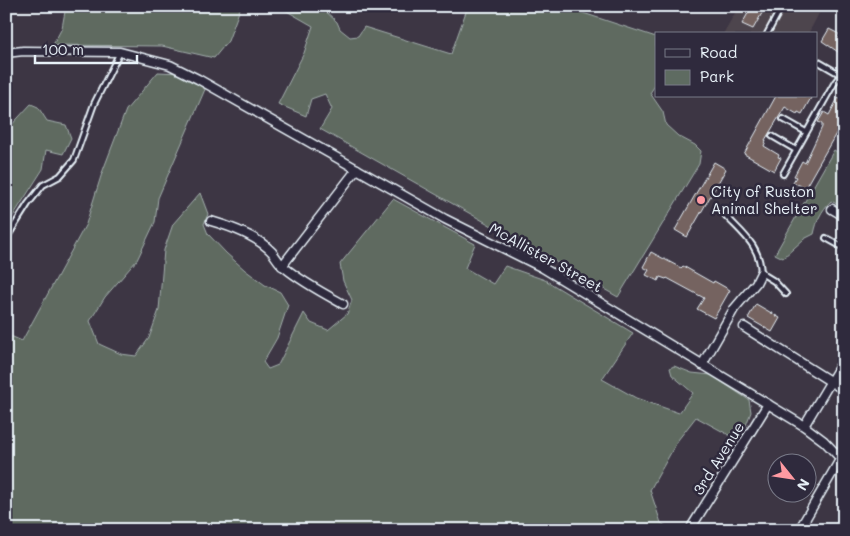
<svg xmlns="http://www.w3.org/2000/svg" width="850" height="536" viewBox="0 0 850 536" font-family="Mali,sans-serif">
<rect width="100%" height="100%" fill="#3d3644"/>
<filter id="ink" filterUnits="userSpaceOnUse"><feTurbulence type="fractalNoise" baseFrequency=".02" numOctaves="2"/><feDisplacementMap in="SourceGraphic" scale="10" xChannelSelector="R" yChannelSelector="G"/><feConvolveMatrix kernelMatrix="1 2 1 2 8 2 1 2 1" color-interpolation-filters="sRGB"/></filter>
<g filter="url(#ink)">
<polygon fill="#4e444d" points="739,6 823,6 808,34 723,34"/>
<g fill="#5e6b61" stroke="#a3aeac">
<polygon points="66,6 241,6 228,41 214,58 162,46 53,45 62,28"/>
<polygon points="278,6 320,6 337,22 340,29 350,37 358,36 364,27 451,54 468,6 562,6 656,37 656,84 650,93 663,112 666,125 678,136 695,145 701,151 699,164 618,297 320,129 332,109 325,94 311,99 306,116 278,104 304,53 313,26"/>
<polygon points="158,72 180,73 206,87 158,198 155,222 137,260 105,297 90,321 99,344 121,354 136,356 149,338 159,310 164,250 173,224 200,193 208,214 204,224 208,234 226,253 245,270 265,285 280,292 288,305 277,338 263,362 268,369 278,365 304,313 311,323 328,330 347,314 352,300 343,281 340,264 393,199 475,244 465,268 493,284 505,266 545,280 633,333 602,379 636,398 679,413 693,393 672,375 670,368 674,366 692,373 711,375 749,400 751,412 740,441 696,417 678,440 650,490 661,523 672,530 6,530 6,334 22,341 86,224 102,173 126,110"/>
<polygon points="31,104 38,107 47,121 66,125 71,138 63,154 46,150 43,169 6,227 6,131"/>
<path d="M834 150 844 156V181L839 205 831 201C821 211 817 220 814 234L804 239 783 258 775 254Z"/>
</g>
<g fill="#746461" stroke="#e8f1f8">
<polygon points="752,6 766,6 753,29 742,24"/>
<polygon points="829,29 839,34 837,37 844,40 844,56 822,41"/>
<polygon points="776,96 812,96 802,114 798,112 797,114 785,107 765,140 766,141 764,146 779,155 778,157 781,158 774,171 744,154"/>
<polygon points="838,98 844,101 844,110 838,120 842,123 805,188 793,182 796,177 794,176 802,161 805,163 822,127 822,124 818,122 824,112 829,115"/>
<polygon points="714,162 726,169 687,237 675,230"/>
<polygon points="651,252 681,268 683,266 713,283 714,281 730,290 714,318 697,309 704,298 667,278 666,279 660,277 658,281 646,275 649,270 643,267"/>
<polygon points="756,304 780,318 772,332 748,318"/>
</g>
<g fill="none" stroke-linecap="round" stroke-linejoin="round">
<defs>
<g id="service">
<polyline points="767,34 782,6"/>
<polyline points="817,61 843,76"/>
<polyline points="783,119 806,132"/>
<polyline points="772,136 796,150"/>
<polyline points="783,174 835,82 839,77 844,76"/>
<path d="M726 216C744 235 760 246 761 273L774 281 786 294"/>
<polyline points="826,238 844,248"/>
<polyline points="6,239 28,204 43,185 60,176 74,160 94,104 120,52"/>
</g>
<g id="minor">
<polyline points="6,53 23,51 120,52 170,65 198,79 445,219 543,268 804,426 824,441 844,462"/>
<polyline points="832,209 844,216"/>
<path d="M211 221C232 227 257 236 272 252 276 257 279 263 284 267 302 282 323 293 343 304"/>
<polyline points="282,266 357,169"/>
<polyline points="744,327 844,390"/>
<polyline points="702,365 734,309 756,283 761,273"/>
<polyline points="804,426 844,359"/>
<polyline points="692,526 768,404"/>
<polyline points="799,530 841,458"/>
</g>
</defs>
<use href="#service" stroke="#e8f1f8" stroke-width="8"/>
<use href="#minor" stroke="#e8f1f8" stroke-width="11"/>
<use href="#service" stroke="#2f2a3d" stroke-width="4"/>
<use href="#minor" stroke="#2f2a3d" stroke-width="8"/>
</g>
</g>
<circle fill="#ff9aa2" stroke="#2f2a3d" stroke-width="2" cx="701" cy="200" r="5"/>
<g text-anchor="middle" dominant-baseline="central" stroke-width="5" stroke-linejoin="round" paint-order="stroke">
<g font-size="15" fill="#e8f1f8" stroke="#2f2a3d" text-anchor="start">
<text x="711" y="191">City of Ruston<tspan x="711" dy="17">Animal Shelter</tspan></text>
</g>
<g font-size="15" fill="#e8f1f8" stroke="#2f2a3d">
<text transform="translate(546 257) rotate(29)">McAllister Street</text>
<text transform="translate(718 458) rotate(-58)">3rd Avenue</text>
</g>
</g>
<rect width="850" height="536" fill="none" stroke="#2f2a3d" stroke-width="25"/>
<rect x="12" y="12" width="825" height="511" fill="none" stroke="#e8f1f8" stroke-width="2" filter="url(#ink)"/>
<rect x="655" y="32" width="162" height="65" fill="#2f2a3d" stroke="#797a88"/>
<rect x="665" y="49" width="25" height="8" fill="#2f2a3d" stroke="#797a88"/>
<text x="700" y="58" font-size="15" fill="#e8f1f8">Road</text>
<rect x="665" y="70" width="25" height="15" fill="#5e6b61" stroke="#797a88"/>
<text x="700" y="82" font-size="15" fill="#e8f1f8">Park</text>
<g transform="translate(792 478) rotate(120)"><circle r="24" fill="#2f2a3d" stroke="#797a88"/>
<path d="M0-4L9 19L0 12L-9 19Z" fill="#ff9aa2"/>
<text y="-8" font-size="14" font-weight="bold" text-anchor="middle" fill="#e8f1f8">N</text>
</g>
<path d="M35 55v8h102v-8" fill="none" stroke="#e8f1f8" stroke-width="2.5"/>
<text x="42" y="55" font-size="15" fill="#e8f1f8" stroke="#2f2a3d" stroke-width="4" paint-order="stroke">100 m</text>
</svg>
